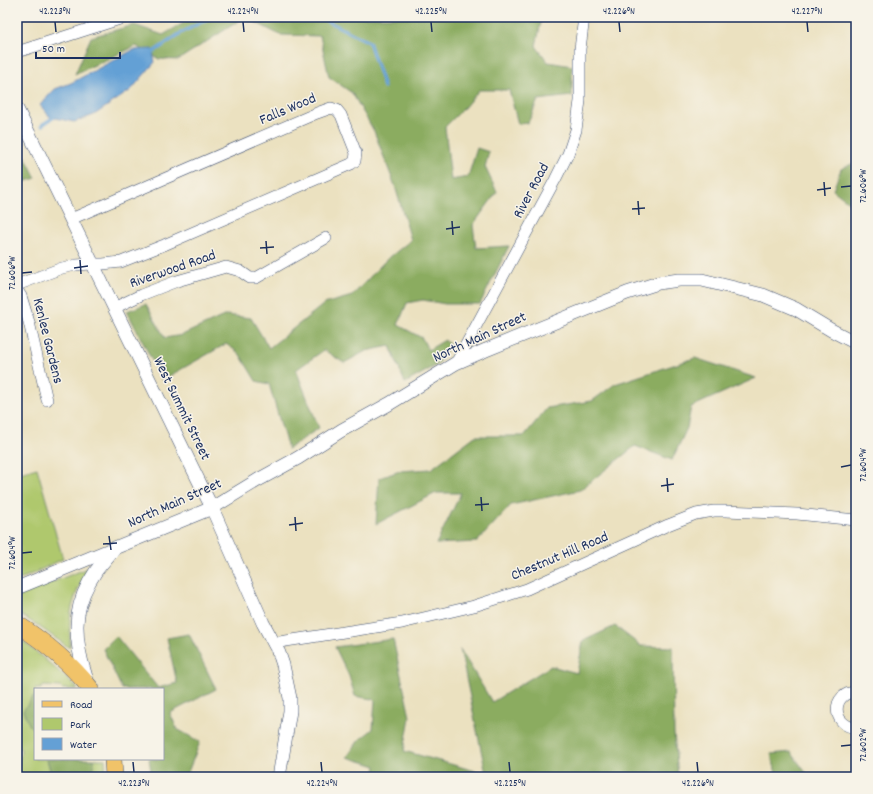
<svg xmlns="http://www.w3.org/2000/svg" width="873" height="794" viewBox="0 0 873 794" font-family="Dekko,sans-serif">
<rect width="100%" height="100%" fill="#f7f3e8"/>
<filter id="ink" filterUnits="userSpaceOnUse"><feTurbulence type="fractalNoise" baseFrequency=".025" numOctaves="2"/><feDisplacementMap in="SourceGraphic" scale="8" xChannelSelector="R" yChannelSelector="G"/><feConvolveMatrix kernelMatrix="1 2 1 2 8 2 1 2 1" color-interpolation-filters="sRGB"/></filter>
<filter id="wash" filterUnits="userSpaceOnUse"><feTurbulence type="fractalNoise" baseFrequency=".012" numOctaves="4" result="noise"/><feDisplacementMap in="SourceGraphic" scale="16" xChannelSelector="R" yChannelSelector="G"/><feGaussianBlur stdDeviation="0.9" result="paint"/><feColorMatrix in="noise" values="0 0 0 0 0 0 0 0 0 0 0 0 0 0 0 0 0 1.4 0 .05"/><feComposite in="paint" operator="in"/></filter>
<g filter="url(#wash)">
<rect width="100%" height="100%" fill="#ebe1c0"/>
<g fill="#afc86d" stroke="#657c66">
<polygon points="37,468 63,559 17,581 17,474"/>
<path d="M88 568C81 582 74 596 71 612 69 623 70 635 70 646L69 648 68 647 37 625 17 613V596Z"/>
<polygon points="17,636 55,668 78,689 62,689 60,687 44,686 40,689 35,689 35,694 24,711 30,726 35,731 35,759 47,759 52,777 17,777 21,750 17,744"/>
<polygon points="94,759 105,759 106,777 93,777"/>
</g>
<g fill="#8bac60" stroke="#536e5f">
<polygon points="194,17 542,17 536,46 548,62 572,66 572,96 538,100 528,123 518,124 509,90 479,90 463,109 445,127 451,180 468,177 477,148 489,152 485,167 497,192 473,225 476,248 509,246 480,304 445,304 423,300 407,303 398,325 422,338 428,350 445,340 450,345 437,365 405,383 390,346 366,351 344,363 324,350 296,370 319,428 288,449 269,384 256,381 239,353 226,344 162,380 127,311 146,304 165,338 182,335 226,315 251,318 269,348 324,304 352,296 385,261 411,240 395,186 374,131 352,93 329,77 320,36 280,35 245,17 178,60 159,59 136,46 75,74 91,37 134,25 163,35"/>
<polygon points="17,141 36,178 17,184"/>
<polygon points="856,162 856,248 856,208 833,190 841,169"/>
<polygon points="695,358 756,378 691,407 687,428 672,460 635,446 580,490 511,505 477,542 436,544 461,493 436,493 376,524 379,478 400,471 431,469 475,436 524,436 547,408 592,401 615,384"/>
<polygon points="615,626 641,646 673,647 674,733 678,777 374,777 376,766 347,757 359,740 373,729 375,700 355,696 349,676 335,647 393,639 410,717 404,751 486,774 460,649 492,702 551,666 577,673 583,641"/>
<polygon points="189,634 216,689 170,713 177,729 200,742 186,777 152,777 149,759 163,759 163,689 122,689 103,649 116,636 158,688 177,683 167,638"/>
<polygon points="35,694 35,731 30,726 23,711"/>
<polygon points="791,752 809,777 777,777 771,754"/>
<polygon points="47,759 94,759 93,777 52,777"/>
</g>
<polygon fill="#64a0d5" stroke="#40689a" points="152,49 155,62 131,90 94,115 74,122 50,117 40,105 55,89 71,83 133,50"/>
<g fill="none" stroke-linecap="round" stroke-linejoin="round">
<g stroke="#64a0d5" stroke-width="3.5">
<polyline points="319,17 369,42 384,87"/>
<polyline points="149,55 181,33 211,17"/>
<polyline points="42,125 57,115"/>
<polyline points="17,139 18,138"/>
</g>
</g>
</g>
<g filter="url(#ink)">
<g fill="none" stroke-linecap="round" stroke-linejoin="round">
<defs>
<g id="minor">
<polyline points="17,52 126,17"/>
<polyline points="17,285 62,268 76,265 92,264 103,264 121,262 164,245 351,164 355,161 356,153 341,115 337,110 331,108 317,113 71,219"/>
<polyline points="17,290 21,296 29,322 47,400"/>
<polyline points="114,308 141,295 177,281 226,267 240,271 250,278 256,278 326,238"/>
<polyline points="456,363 555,180 568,154 576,130 580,101 580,49 584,17"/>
<polyline points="273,643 402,623 474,606 527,589 668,525 696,514 714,511 725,511 797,514 856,520"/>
<path d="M856 692C831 692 831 726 856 728"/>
</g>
<g id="tertiary">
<polyline points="17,109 212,508 263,623 279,653 283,665 290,698 290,711 279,777"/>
<polyline points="17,588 212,508 258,480 298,458 342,430 389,404 456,363 486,350 627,293 658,283 679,280 702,280 763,295 796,309 831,330 856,343"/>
<path d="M88 684C86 677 84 670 82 663 73 628 75 602 96 571 101 564 108 557 113 550"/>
</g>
<g id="primary">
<path d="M17 624C45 642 70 663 91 689"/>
<polyline points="113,759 114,777"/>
</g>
</defs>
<use href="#minor" stroke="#3a4a6d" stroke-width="12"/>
<use href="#tertiary" stroke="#3a4a6d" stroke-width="14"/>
<use href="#primary" stroke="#3a4a6d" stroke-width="18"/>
<use href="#minor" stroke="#fff" stroke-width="11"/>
<use href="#tertiary" stroke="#fff" stroke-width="13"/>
<use href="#primary" stroke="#f1c369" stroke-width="17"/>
</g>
</g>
<path fill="none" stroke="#1b2f5e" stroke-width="1.5" d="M55 22 56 32M243 22 244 32M431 22 432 32M619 22 620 32M807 22 808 32M824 182 825 196M841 187 851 186M817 190 831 188M638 201 639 215M632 209 645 208M452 221 453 235M446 229 460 227M266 241 267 254M260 248 274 247M80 260 81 274M74 268 88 266M22 273 32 272M841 467 851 465M667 478 668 492M661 486 674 484M481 497 482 511M475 505 489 504M295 517 296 531M289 525 303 523M109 536 111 550M103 544 117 543M22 553 32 552M841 746 851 745M133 762 134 772M321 762 322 772M509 762 510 772M697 762 698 772"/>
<g text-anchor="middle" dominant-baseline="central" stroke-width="3" stroke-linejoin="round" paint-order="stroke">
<g font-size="15" fill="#1b2f5e" stroke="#f7f3e8">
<text transform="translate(288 110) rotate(-23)">Falls Wood</text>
<text transform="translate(532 191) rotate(-62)">River Road</text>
<text transform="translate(173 270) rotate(-19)">Riverwood Road</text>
<text transform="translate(480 338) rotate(-25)">North Main Street</text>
<text transform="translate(47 341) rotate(76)">Kenlee Gardens</text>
<text transform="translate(181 409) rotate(64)">West Summit Street</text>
<text transform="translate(175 504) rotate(-24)">North Main Street</text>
<text transform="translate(560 557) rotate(-23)">Chestnut Hill Road</text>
</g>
</g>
<rect width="873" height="794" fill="none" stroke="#f7f3e8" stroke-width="44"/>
<rect x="34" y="688" width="130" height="72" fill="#f7f3e8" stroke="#9fa5b1"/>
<rect x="42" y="701" width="20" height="6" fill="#f1c369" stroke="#9fa5b1"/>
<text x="70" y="708" font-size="12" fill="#1b2f5e">Road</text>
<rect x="42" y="718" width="20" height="12" fill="#afc86d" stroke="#9fa5b1"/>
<text x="70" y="728" font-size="12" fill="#1b2f5e">Park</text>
<rect x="42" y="738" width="20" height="12" fill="#64a0d5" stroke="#9fa5b1"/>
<text x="70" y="748" font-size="12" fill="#1b2f5e">Water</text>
<path d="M36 52v6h84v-6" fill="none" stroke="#1b2f5e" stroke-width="2"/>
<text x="42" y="52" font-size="12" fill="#1b2f5e" stroke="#f7f3e8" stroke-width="3" paint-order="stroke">50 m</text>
<rect x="22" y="22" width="829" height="750" fill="none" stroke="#1b2f5e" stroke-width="1.5"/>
<g font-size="10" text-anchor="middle" fill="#1b2f5e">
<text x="55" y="14">42.223°N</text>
<text x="243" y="14">42.224°N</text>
<text x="431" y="14">42.225°N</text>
<text x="619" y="14">42.226°N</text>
<text x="807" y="14">42.227°N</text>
<text transform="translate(862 186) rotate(-90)" y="4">72.606°W</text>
<text transform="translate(11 273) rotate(-90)" y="4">72.606°W</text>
<text transform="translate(862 465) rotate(-90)" y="4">72.604°W</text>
<text transform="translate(11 553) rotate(-90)" y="4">72.604°W</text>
<text transform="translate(862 745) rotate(-90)" y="4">72.602°W</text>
<text x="134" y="786">42.223°N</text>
<text x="322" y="786">42.224°N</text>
<text x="510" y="786">42.225°N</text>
<text x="698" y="786">42.226°N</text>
</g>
</svg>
